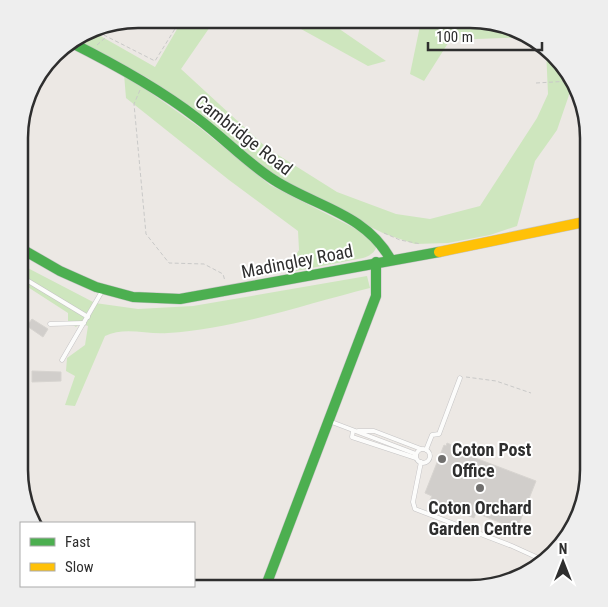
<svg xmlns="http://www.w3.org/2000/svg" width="608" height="607" viewBox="0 0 608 607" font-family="'Roboto Condensed',sans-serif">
<rect width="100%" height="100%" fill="#ece8e4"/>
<g fill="#cee6be">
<polygon points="485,20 532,37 450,40 424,81 410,74 421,21"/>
<polygon points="299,22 334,22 335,26 386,61 368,66 301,29"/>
<polygon points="180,24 212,24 181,69 267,148 337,192 396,214 430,219 480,206 537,118 548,94 546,49 565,66 568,74 569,95 557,130 535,161 517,226 490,235 448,243 415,244 385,234 275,180 148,78 73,40 90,30 155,67"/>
<path d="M124 74 199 127 270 185 366 234 377 242C377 251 372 255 363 258L291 272V263L299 250 298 231 229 180 126 98Z"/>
<path d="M20 264 95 303 138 309 193 306 367 276 370 288C306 304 234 329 168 333 147 335 125 326 105 336L75 406 65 405 75 376 66 371 67 358 85 345 88 326 80 323 76 327 68 322V313L20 282Z"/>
</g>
<g fill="#d1cecb" stroke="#d7d4d0">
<polygon points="32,319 48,329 43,337 27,326"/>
<polygon points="32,371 61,372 61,381 32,382"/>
<polygon points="447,443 471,453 470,456 536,481 517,529 476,513 474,518 430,500 432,496 425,493 444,445 446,446"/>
</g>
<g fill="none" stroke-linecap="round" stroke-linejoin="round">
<defs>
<g id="lane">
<polyline points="20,276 88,317"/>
<polyline points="50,324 84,323"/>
<polyline points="62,360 101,293"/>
<polyline points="329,421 416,454"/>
<polyline points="353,431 352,437 416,458"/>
<polyline points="358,431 374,431 421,449"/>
<circle cx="423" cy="456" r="7"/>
<polyline points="426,450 432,435 439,434 460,378"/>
<polyline points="421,462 413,502 415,509 512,546 545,561"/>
</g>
<g id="fast">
<path d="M70 42C114 64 158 88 197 118 224 138 246 162 274 180 316 207 365 213 391 260"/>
<polyline points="20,248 60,271 96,287 133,297 180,299 439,252"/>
<polyline points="265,588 376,296 376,262"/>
</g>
<polyline id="slow" points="439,252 589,221"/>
</defs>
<use href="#lane" stroke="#c5c4c5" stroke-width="5"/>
<use href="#fast" stroke="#c5c4c5" stroke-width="11"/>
<use href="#slow" stroke="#c5c4c5" stroke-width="11"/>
<g stroke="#c9c9c8" stroke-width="1" stroke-dasharray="4 2.5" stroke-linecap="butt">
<polyline points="92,29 155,61 178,24"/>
<polyline points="97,45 105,38"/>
<polyline points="536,83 571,81"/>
<polyline points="140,90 134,104 146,234 169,263 204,264 223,274 225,281"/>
<polyline points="384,233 400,240 421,244"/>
<polyline points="466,377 496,381 531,393"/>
</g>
<use href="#lane" stroke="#fcfcfb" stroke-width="4"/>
<use href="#fast" stroke="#4caf50" stroke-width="10"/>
<use href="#slow" stroke="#ffc107" stroke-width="10"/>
</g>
<g fill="#706f6e" stroke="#fff" stroke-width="2">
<circle cx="442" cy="459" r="5"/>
<circle cx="480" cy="488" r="5"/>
</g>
<g text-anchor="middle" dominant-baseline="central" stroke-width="4" stroke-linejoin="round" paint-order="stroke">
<g font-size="18" fill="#2e2e2e" stroke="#fff">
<text transform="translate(244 135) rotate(38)">Cambridge Road</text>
<text transform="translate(297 261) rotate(-11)">Madingley Road</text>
</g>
<g font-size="18" font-weight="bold" fill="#2e2e2e" stroke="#fff" text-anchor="start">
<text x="452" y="449">Coton Post<tspan x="452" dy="21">Office</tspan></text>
<text x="480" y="507" text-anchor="middle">Coton Orchard<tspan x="480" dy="21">Garden Centre</tspan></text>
</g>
</g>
<path d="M0 0H608V607H0ZM138 28H470A110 110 0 0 1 580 138V470A110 110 0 0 1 470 580H138A110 110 0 0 1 28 470V138A110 110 0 0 1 138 28Z" fill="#eee" fill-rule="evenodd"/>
<path fill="none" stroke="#2e2e2e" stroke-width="2.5" d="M138 28H470A110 110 0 0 1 580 138V470A110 110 0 0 1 470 580H138A110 110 0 0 1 28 470V138A110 110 0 0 1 138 28Z"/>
<rect x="20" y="522" width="175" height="65" fill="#ffffff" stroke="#ababab"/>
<rect x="30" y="538" width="25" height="8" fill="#4caf50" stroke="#ababab"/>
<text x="65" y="547" font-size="15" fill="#2e2e2e">Fast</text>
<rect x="30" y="563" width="25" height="8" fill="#ffc107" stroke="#ababab"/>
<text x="65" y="572" font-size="15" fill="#2e2e2e">Slow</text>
<g transform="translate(563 562)" stroke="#ffffff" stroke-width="4" paint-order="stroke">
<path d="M0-4L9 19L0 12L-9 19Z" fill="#2e2e2e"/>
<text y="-8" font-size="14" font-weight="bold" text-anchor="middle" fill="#2e2e2e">N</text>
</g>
<path d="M428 42v8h114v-8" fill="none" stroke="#2e2e2e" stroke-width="2.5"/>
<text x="436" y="42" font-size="15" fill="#2e2e2e" stroke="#ffffff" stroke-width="4" paint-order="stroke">100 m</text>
</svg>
